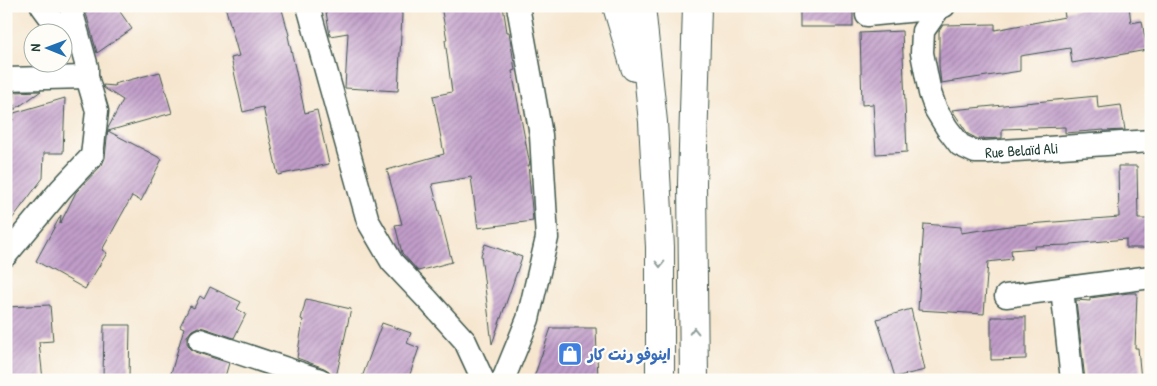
<svg xmlns="http://www.w3.org/2000/svg" width="1157" height="386" viewBox="0 0 1157 386" font-family="'Patrick Hand','Playpen Sans Arabic',sans-serif">
<defs>
<pattern id="building-hatch" width="6" height="6" patternUnits="userSpaceOnUse" patternTransform="scale(1.25)"><rect width="6" height="6" fill="#c19dc9"/><path d="M-1 1l2-2M0 6l6-6M5 7l2-2" fill="none" stroke="#9c81a4"/></pattern>
</defs>
<rect width="100%" height="100%" fill="#fdfcf7"/>
<filter id="ink" filterUnits="userSpaceOnUse"><feTurbulence type="fractalNoise" baseFrequency=".02" numOctaves="2"/><feDisplacementMap in="SourceGraphic" scale="10" xChannelSelector="R" yChannelSelector="G"/><feConvolveMatrix kernelMatrix="1 2 1 2 8 2 1 2 1" color-interpolation-filters="sRGB"/></filter>
<filter id="wash" filterUnits="userSpaceOnUse"><feTurbulence type="fractalNoise" baseFrequency=".0096" numOctaves="4" result="noise"/><feDisplacementMap in="SourceGraphic" scale="20" xChannelSelector="R" yChannelSelector="G"/><feGaussianBlur stdDeviation="1.12" result="paint"/><feColorMatrix in="noise" values="0 0 0 0 0 0 0 0 0 0 0 0 0 0 0 0 0 1.4 0 .05"/><feComposite in="paint" operator="in"/></filter>
<g filter="url(#wash)">
<rect width="100%" height="100%" fill="#f6e6cf"/>
<g id="blocks">
<g fill="url(#building-hatch)">
<polygon points="84,6 116,6 132,29 97,53"/>
<polygon points="225,6 281,6 289,35 288,36 305,113 317,110 329,164 278,175 263,107 243,112 231,58 239,56"/>
<polygon points="325,6 401,6 402,15 398,91 345,88 348,33 330,36"/>
<polygon points="441,6 503,6 507,32 509,32 511,44 515,70 512,71 529,160 530,165 528,165 533,221 478,228 471,177 432,184 452,262 418,271 402,253 395,225 402,224 387,170 444,154 433,96 452,92 445,40 447,40"/>
<rect x="800" y="6" width="53" height="21"/>
<polygon points="1093,6 1129,6 1131,23 1142,21 1147,50 1072,63 1070,48 1020,56 1020,71 941,83 939,66 939,31 943,25 995,24 995,30 1065,17 1064,11"/>
<polygon points="902,31 907,152 876,154 873,104 862,105 860,33"/>
<polygon points="160,72 172,113 108,131 162,159 141,201 132,196 102,250 107,253 85,289 36,261 61,215 60,224 76,192 102,165 105,158 108,128 123,100 104,88 103,85 115,86 114,84"/>
<polygon points="41,91 14,110 15,92"/>
<polygon points="1097,96 1098,108 1121,105 1125,130 1104,131 1104,130 1065,133 1065,127 1002,129 1002,138 978,139 968,134 952,110"/>
<polygon points="65,98 63,153 44,153 43,178 6,227 6,181 8,137 6,137 6,119 13,120 14,113"/>
<polygon points="1118,166 1137,166 1138,219 1151,219 1151,248 1126,248 1126,239 1071,244 1071,245 1035,246 1035,248 1011,250 1012,259 988,262 984,314 918,310 924,224 961,227 961,233 1016,225 1119,217"/>
<polygon points="485,244 522,257 492,344 481,255"/>
<polygon points="210,287 241,302 237,309 246,314 234,338 204,328 198,327 192,330 187,336 187,343 190,348 195,352 229,363 224,380 169,380 184,328 180,326 190,306 194,308 200,296 204,299"/>
<polygon points="1129,293 1137,293 1135,348 1138,348 1141,380 1085,380 1076,300 1090,301 1090,298"/>
<polygon points="306,299 351,309 336,377 333,377 329,371 324,368 297,358 303,320 301,319"/>
<polygon points="50,305 53,341 39,342 43,380 6,380 6,307"/>
<polygon points="911,309 925,370 895,377 877,319"/>
<polygon points="991,317 1026,317 1026,359 991,360"/>
<polygon points="382,323 411,333 407,343 419,348 408,380 361,380"/>
<polygon points="104,325 130,325 129,378 103,378"/>
<polygon points="551,328 596,328 598,380 533,380"/>
</g>
</g>
</g>
<g filter="url(#ink)">
<use href="#blocks" fill-opacity="0" stroke="#3f564b" stroke-width="1"/>
<g fill="none" stroke-linecap="round" stroke-linejoin="round">
<defs>
<g id="minor">
<polyline points="42,6 61,32"/>
<polyline points="308,6 368,221 392,262 428,300 465,341 483,380"/>
<path id="s1" d="M944 6 939 8 923 31 922 53 930 93 936 110 947 128 960 145 975 152H987L1151 141"/>
<polyline points="867,15 939,8"/>
<polyline points="6,79 87,77"/>
<polyline points="6,255 61,189 92,156 97,111 87,77 87,67 70,6"/>
<polyline points="1062,289 1072,380"/>
<polyline points="1006,296 1151,277"/>
<polyline points="200,340 320,380"/>
<polyline points="503,380 528,319 547,238 541,135 518,6"/>
</g>
<g id="trunk">
<polyline points="617,6 635,67"/>
<polyline points="641,6 653,122 660,247 660,380"/>
<polyline points="694,380 692,183 697,6"/>
</g>
</defs>
<use href="#minor" stroke="#3f564b" stroke-width="25"/>
<use href="#trunk" stroke="#3f564b" stroke-width="30"/>
<use href="#minor" stroke="#fff" stroke-width="22"/>
<use href="#trunk" stroke="#fff" stroke-width="28"/>
</g>
<defs><path id="oneway-chevron" d="M-2-3.5L2.5 0L-2 3.5" fill="none" stroke-width="1.6" stroke-linecap="round" stroke-linejoin="round" transform="scale(1.25)"/></defs>
<g stroke="#8f9e9a">
<use href="#oneway-chevron" transform="translate(660 264) rotate(90)"/>
<use href="#oneway-chevron" transform="translate(694 331) rotate(-91)"/>
</g>
</g>
<defs>
<symbol id="shop-square" viewBox="-11 -11 22 22"><rect x="-9" y="-9" width="18" height="18" rx="4" fill="#3f7fe0" stroke="#fdfcf7"/><path d="M-5-2.5h2.3a2.7 3.5 0 0 1 5.4 0H5L5.5 6h-11ZM-1.5-2.5h3a1.5 2.3 0 0 0-3 0Z" fill="#fff"/></symbol>
</defs>
<g fill-rule="evenodd">
<use href="#shop-square" x="556" y="340" width="28" height="28"/>
</g>
<g text-anchor="middle" dominant-baseline="central" stroke-width="4.5" stroke-linejoin="round" paint-order="stroke">
<g font-size="15" fill="#1f3d34" stroke="#fdfcf7">
<text stroke="none"><textPath href="#s1" startOffset="220">Rue Belaïd Ali</textPath></text>
</g>
<g font-size="15" font-weight="bold" fill="#366cbe" stroke="#fdfcf7" text-anchor="start">
<text x="588" y="354">اينوفو رنت كار</text>
</g>
</g>
<rect width="1157" height="386" fill="none" stroke="#fdfcf7" stroke-width="25"/>
<g transform="translate(48 48) rotate(271)"><circle r="24" fill="#fdfcf7" stroke="#a4b0a9"/>
<path d="M0-4L9 19L0 12L-9 19Z" fill="#1f6fb2"/>
<text y="-8" font-size="14" font-weight="bold" text-anchor="middle" fill="#1f3d34">N</text>
</g>
</svg>
